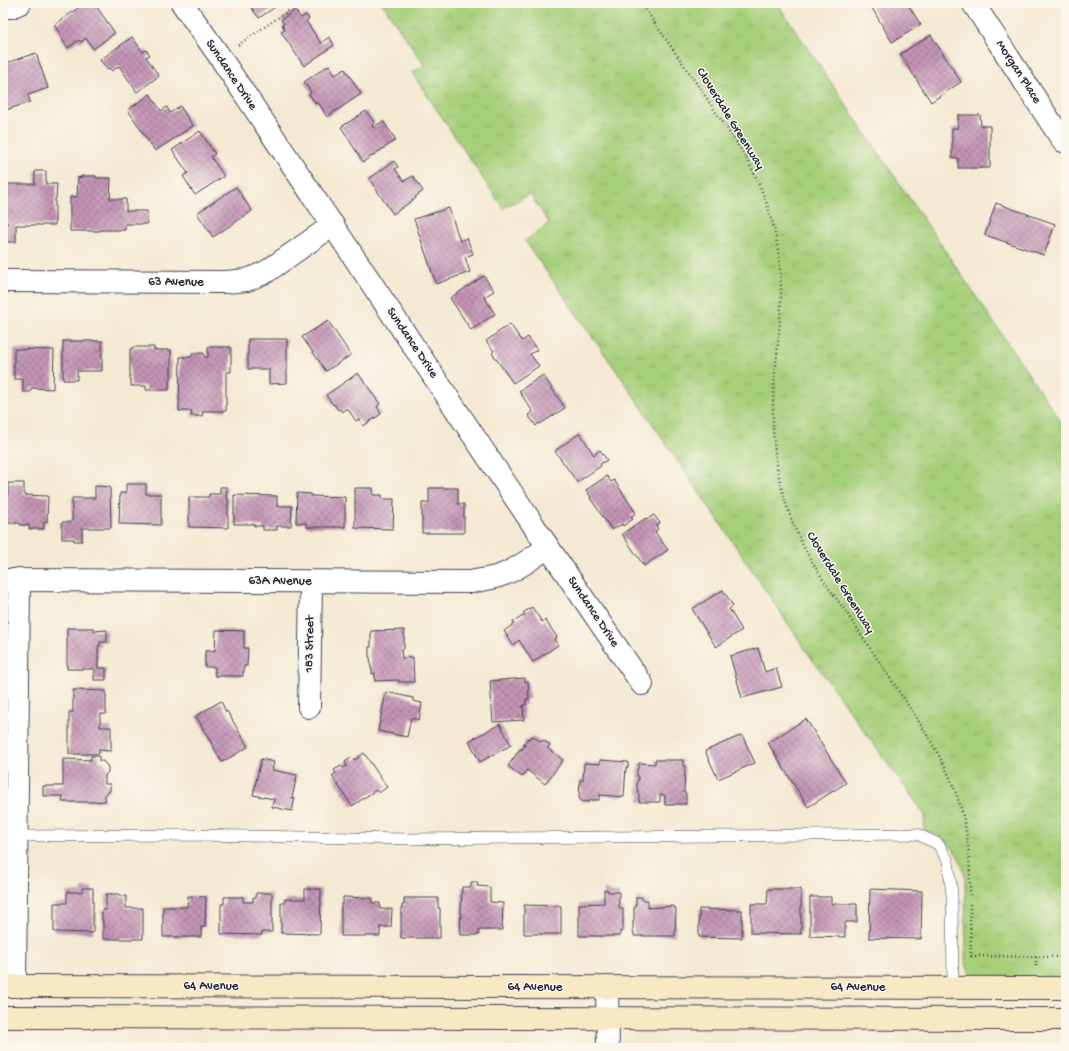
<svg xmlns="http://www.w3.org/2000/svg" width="1069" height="1051" viewBox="0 0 1069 1051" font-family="'Gochi Hand',sans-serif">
<defs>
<pattern id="grass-tufts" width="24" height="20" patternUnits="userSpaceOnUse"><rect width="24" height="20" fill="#a6cf7a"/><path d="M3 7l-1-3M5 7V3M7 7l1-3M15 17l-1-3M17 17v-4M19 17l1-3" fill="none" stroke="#8fb16a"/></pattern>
<pattern id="building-cross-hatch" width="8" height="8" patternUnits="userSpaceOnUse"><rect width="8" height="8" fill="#c394b4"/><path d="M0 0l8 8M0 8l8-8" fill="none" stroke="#9e7894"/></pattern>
</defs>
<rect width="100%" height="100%" fill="#fbf7ec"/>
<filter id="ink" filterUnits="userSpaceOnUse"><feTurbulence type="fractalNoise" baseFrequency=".025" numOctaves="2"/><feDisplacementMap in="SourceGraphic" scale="8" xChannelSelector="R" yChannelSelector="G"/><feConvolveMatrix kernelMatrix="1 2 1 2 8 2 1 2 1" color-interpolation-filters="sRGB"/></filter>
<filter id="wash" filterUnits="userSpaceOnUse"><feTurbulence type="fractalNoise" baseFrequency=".012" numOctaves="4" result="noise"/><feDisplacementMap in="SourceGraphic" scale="16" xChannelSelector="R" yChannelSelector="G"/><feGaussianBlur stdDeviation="0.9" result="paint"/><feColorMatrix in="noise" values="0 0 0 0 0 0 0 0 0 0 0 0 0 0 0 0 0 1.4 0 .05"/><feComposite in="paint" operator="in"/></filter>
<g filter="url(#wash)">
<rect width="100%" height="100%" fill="#f4e9d2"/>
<path fill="url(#grass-tufts)" stroke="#64785a" d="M382 3H777L1066 429V979L977 978C969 974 967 970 966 961L965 877C960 853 948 837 924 830L925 815 812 659 627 386 525 241 549 223 530 194 503 208 412 73 424 65Z"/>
<g id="blocks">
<g fill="url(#building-cross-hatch)">
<polygon points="85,3 94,3 115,33 93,49 86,38 81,42 79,40 68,48 60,36 61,35 54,25"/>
<polygon points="248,3 281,3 259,18"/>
<polygon points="869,3 907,3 921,25 892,42"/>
<polygon points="295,10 301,18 306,15 309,19 306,21 321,43 329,37 334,45 304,66 281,32 285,30 282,25 284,24 281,20"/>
<polygon points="931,35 961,82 931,102 900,54"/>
<polygon points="132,37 143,52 146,50 150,55 146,57 159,76 137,92 119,66 112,71 109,68 107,69 100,60"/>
<polygon points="36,53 48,88 28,95 30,102 3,111 3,64"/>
<polygon points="329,65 335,75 345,69 361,94 327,117 318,102 316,104 309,94 311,92 304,82"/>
<polygon points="150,94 161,111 167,107 170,113 180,106 193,126 155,151 128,110"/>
<polygon points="366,111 375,123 372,125 373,128 383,121 396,140 363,162 341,127"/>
<polygon points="958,115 980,115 981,126 990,126 990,168 958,168 958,158 952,158 952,128 958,128"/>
<polygon points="200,131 215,154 211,157 224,176 195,195 183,176 188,173 172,150"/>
<polygon points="394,161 398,167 395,169 404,181 413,176 423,191 415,197 416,198 393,214 369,179"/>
<polygon points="35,171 46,171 46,184 57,184 56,199 55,199 55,225 16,225 16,242 7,242 7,222 5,222 5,197 8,198 8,184 35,184"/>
<polygon points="81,176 96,176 96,178 111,178 110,199 126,199 126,211 147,211 147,224 125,224 125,230 100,230 100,231 70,231 70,197 77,197 78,177 81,178"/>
<polygon points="236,187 252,211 213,237 197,213"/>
<polygon points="996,203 1055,224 1044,255 985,235"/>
<polygon points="449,208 460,241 467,238 473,254 465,257 470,272 436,284 414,219"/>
<polygon points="484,276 494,291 484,297 495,314 471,330 450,298"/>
<polygon points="328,321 351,355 326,371 302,337"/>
<polygon points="510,324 522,341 528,337 537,350 530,354 539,366 513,383 492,353 494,351 486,341"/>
<polygon points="248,339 287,339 287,383 269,384 269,369 248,369"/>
<polygon points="63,341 102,341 102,371 77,371 77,380 63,380"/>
<polygon points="133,347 154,347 154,350 171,350 171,380 169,380 169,390 146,390 146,386 131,386 131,379 130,379 130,349 133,349"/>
<polygon points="208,347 231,347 231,372 226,372 226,411 203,411 202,416 191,416 192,411 179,411 180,357 192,357 192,353 204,353 204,357 208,357"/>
<polygon points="14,349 54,350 53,389 31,388 30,392 23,392 23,379 14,379"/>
<polygon points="358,373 380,404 377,406 381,414 363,426 359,419 356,421 347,408 342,412 340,409 338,410 334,404 333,405 326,395"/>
<polygon points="543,375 565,408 540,424 539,423 536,426 528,415 533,412 519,391"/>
<polygon points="580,433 594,455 600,450 607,460 600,464 601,466 577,482 555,451"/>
<polygon points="607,476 611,482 614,480 636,513 631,516 633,519 623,526 622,524 612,530 590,498 591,497 586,490"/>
<polygon points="8,483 24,483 24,495 48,496 47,522 44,522 44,529 29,529 29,525 20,525 20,523 5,523 5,495 8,495"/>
<polygon points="126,484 146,484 146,494 161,494 161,525 119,524 120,493 126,493"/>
<polygon points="95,486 110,487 111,528 82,528 82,541 74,541 74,539 62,539 62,522 72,522 72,498 95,498"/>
<polygon points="220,487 227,487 226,498 228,498 228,528 189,527 189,497 209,497 209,494 220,494"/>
<polygon points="355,488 373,488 373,495 382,495 382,499 394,499 393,529 355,528"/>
<polygon points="429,488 458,488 458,504 464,504 464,533 422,533 422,503 429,503"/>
<polygon points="297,493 311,494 311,496 345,497 345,527 306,527 306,523 296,523"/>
<polygon points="234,495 277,496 277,506 292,506 291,526 277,526 277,530 263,530 263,526 254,526 254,524 234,524"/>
<polygon points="654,515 660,523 656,526 658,529 655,532 668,550 644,566 622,534 646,518 647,519"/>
<polygon points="723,590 733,606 729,609 742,630 716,647 692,609"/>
<polygon points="532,607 542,622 545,620 557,637 554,640 558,645 533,662 519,640 513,645 504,631 514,624 513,622 525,615 523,613"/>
<polygon points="67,628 94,628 94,631 107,630 107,642 100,642 100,646 98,646 98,668 106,668 106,680 94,680 94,669 67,669"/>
<polygon points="216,630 244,631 244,648 248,648 247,666 244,666 244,672 243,672 243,676 215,676 215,667 205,667 205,651 215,651"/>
<polygon points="404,630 404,649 401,649 402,658 413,657 414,682 399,682 399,680 375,681 375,673 372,674 372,669 371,669 370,657 369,657 369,647 371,647 371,631"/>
<polygon points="758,648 765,672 776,668 782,687 742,698 730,656"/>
<polygon points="525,678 525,682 528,681 529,699 526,699 526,705 523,705 524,720 493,722 490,681"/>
<polygon points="73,690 106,691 106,714 100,714 100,727 111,727 111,751 99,750 99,754 69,754 69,712 73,712"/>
<polygon points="386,692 413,698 413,701 422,703 419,720 411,718 407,737 378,731"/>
<polygon points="221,701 226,712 227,711 248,747 222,762 196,716"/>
<polygon points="806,719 846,783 808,807 768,743"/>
<polygon points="500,724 511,745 480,762 469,741"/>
<polygon points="742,735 755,763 718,779 705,751"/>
<polygon points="532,736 541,742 543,740 550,745 547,748 563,760 545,784 527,770 522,777 508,766 520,749 521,750 525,745 523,744 528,738 529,739"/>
<polygon points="364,753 387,787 379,793 376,790 352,806 332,776 336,773 334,770 341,766 343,768 347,766 345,762 352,757 355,760"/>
<polygon points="91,756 99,756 99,761 103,761 108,767 108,772 105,775 105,784 110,784 110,791 105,794 105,801 92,802 62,802 63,796 43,796 43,786 63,786 63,759 91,760"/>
<polygon points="261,759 274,762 272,770 297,775 292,798 295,798 292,811 272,807 274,799 253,795"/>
<polygon points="600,760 628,762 628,768 626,767 624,797 599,795 599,800 590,800 589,802 581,801 579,798 580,780 583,780 584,763 600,764"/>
<polygon points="655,760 683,760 683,766 685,766 684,793 686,793 686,804 674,804 674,805 665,805 665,795 660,795 660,802 639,802 639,794 638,794 638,790 637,790 637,781 638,781 638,777 637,777 637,769 638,769 639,763 655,764"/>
<polygon points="471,882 478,882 477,886 490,887 490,902 503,903 502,930 479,930 479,935 460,935 462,887 471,887"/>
<polygon points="82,888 93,888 93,933 54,932 54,903 67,903 67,892 82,892"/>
<polygon points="305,889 321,889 320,934 281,933 281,903 285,903 285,899 305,899"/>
<polygon points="768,889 801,889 801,934 751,933 751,904 767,904"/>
<polygon points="870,889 922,891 921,939 869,938"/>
<polygon points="604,890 608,890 608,892 619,892 619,907 620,907 620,909 623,909 623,931 620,931 620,936 579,936 579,904 604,903"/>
<polygon points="256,893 272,893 272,932 262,932 262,935 221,934 221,904 224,904 224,897 243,897 243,902 253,902 253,897 256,898"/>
<polygon points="106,894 120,894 120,896 126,896 126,908 143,908 143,939 103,939 103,920 102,920 102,910 106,910"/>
<polygon points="188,896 206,897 205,927 201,927 201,937 163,937 163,907 187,907"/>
<polygon points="343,897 372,898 372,903 380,903 380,909 392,909 391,927 380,927 380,936 341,936 341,904 343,904"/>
<polygon points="636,897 642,897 642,900 648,900 648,908 674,906 674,908 676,908 675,936 634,936 634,932 633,932 633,921 634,921 634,908 635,908 635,905 636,905"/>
<polygon points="810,897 831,897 831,904 857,904 857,922 845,922 845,937 810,936"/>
<polygon points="404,898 438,898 438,908 440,908 440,938 401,938 401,908 402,908 402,905 404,905"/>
<polygon points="524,905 561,906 561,934 524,934"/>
<polygon points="699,909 742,910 742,938 699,937"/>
</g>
</g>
</g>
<g filter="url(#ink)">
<use href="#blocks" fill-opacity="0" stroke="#424052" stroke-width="1"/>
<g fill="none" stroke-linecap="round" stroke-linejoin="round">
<defs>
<polyline id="lane" points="17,836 192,835 407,839 917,834 938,844 948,861 952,895 953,987"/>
<g id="street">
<polyline points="182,3 220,57 548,547 642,684"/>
<polyline points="973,3 1063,141"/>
<polyline points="3,7 11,7 20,3"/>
<polyline points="3,281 226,282 247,280 266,272 333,225"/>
<path d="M3 580 471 582C480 580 489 579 499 576 515 571 534 557 548 547"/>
<polyline points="309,707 311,582"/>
<polyline points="15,986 19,579"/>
<polyline points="607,987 608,1048"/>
</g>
<g id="secondary">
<polyline points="3,986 1066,988"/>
<polyline points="3,1017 1066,1019"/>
</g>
</defs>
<use href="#lane" stroke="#424052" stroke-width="12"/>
<use href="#street" stroke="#424052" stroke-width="24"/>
<use href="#secondary" stroke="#424052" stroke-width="24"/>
<g stroke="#424052" stroke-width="2.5" stroke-dasharray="1 3" stroke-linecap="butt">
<path d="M641 3C664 37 688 70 711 105 722 122 736 140 746 158 765 192 778 231 780 270 784 316 774 362 773 408 772 452 780 497 799 537 811 564 829 588 846 612 866 642 886 672 906 702 927 734 948 766 959 802 969 832 970 863 970 895"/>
<polyline points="238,45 300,3"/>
<polyline points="970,904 971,956 1066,957"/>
<polyline points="1036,957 1036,966"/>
</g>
<use href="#lane" stroke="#fff" stroke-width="11"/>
<use href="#street" stroke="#fff" stroke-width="22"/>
<use href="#secondary" stroke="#f8e8c3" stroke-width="22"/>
</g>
</g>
<g text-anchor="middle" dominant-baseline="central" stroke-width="3" stroke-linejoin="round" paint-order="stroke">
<g font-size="13" fill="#22223b" stroke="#fbf7ec">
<text transform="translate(1018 72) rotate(57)">Morgan Place</text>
<text transform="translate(231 75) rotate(56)">Sundance Drive</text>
<text transform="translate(730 119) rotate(58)">Cloverdale Greenway</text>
<text x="176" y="282">63 Avenue</text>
<text transform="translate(412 343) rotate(56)">Sundance Drive</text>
<text x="280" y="581">63A Avenue</text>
<text transform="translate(840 583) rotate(58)">Cloverdale Greenway</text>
<text transform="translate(593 612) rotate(56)">Sundance Drive</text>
<text transform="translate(310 644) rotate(-89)">183 Street</text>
<text x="211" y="986">64 Avenue</text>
<text x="535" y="987">64 Avenue</text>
<text x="858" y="987">64 Avenue</text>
</g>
</g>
<rect width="1069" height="1051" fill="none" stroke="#fbf7ec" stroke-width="16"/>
</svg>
